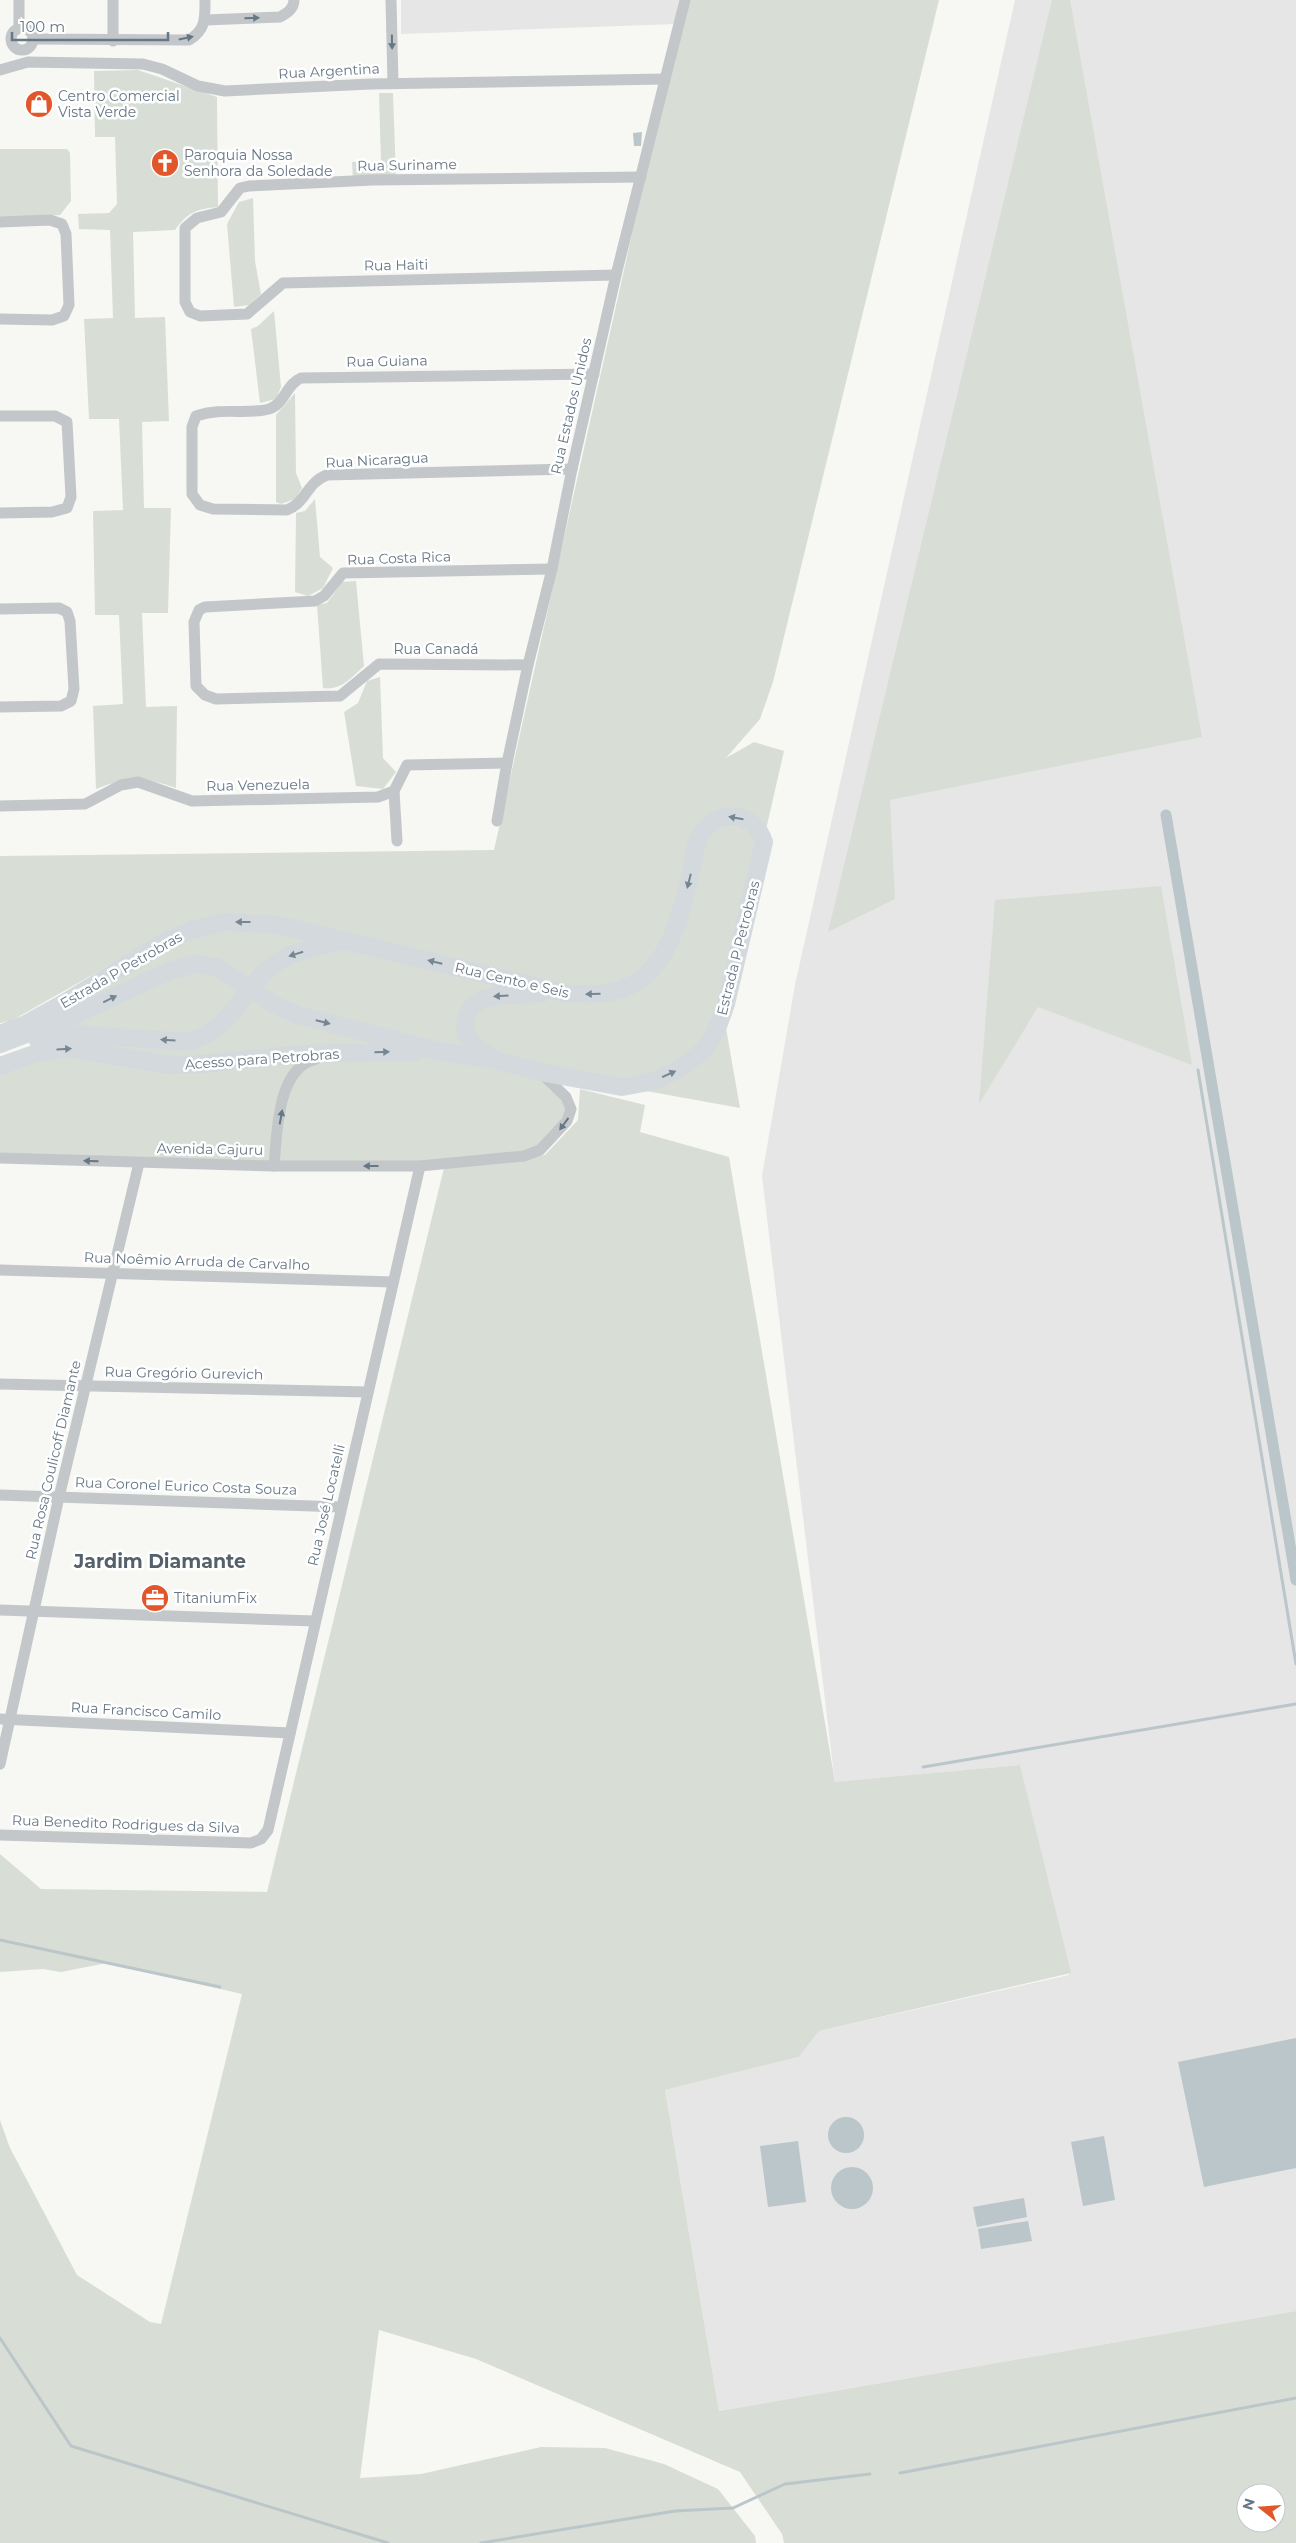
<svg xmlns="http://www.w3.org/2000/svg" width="1296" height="2543" viewBox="0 0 1296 2543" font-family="Montserrat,sans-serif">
<rect width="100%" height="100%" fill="#f7f7f4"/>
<g fill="#e5e6e5">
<polygon points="401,0 679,0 674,24 401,34"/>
<polygon points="1015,0 1296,0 1296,2311 719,2411 665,2090 799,2057 819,2031 1069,1975 1020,1765 835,1783 762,1176 795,985"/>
</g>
<g fill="#d8ded5" fill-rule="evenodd">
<path d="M690 0H939L773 682 760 719 726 758 754 742 784 751 726 1004V1028L740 1108 541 1072 571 1109 540 1150 506 1159 545 1155 578 1120 580 1089 645 1105 640 1132 729 1157 835 1782 1020 1765 1071 1973 819 2031 799 2057 665 2090 719 2411 1296 2311V2543H784L782 2534 740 2472 476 2359 379 2330 360 2478 421 2474 541 2447 605 2448 664 2464 718 2489 755 2536 756 2543H0V2120L10 2148 77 2275 150 2322 161 2324 242 1994 107 1963 61 1972 43 1969 0 1972V1854L41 1889 267 1892 444 1168 0 1158V1069L29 1056 47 1027 159 937 11 1021 0 1023V856L494 850 633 230ZM1246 2493H1276V2523H1246Z"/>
<polygon points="1052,0 1070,0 1202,737 890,800 895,899 828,932"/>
<path d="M138 70 217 97 218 207C197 209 188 212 175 230L133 232 135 318 165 317 169 421 142 422 144 508H171L168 613H142L146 707 177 706 176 788C144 777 128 776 96 789L93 706 123 704 119 615H95L93 511 123 510 119 419H89L84 319 113 318 110 230 79 229 78 214 109 213 117 204 115 137H95L94 71Z"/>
<polygon points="379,93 393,93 396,178 353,179 352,162 381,161"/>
<polygon points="0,149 67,149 70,153 71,201 60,215 0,218"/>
<polygon points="253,198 255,261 261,294 249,305 234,307 227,224 239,202"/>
<polygon points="274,311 281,387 276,399 260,403 251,329 258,326"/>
<polygon points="295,393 296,473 302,488 295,499 281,504 276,502 276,415"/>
<polygon points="315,499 320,557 333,568 323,588 308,596 295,592 296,513 305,511"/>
<path d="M356 581 364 666C352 677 341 691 323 688L317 605 327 603 342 582Z"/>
<polygon points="380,677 383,758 396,772 383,789 356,786 344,712 358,703 367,681"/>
<polygon points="1161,886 1192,1065 1038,1007 979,1104 995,900"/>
</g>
<g fill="#bac6ca">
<polygon points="642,132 641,146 634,146 633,133"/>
<polygon points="1296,2038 1296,2168 1204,2187 1178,2062"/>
<circle cx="846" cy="2135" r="18"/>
<polygon points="1104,2136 1115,2200 1083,2206 1071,2142"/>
<polygon points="798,2141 806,2202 768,2207 760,2146"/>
<circle cx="852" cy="2188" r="21"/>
<polygon points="1024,2198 1027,2217 977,2227 973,2207"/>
<polygon points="1028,2221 1032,2241 981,2249 978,2229"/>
</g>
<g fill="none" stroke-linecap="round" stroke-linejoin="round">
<g stroke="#bac6ca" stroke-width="3">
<polyline points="1198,1070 1296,1664"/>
<polyline points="923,1767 1296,1704"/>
<polyline points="0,1940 220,1987"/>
<polyline points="0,2338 71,2446 388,2543"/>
<polyline points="900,2473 1296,2398"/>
<polyline points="481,2543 675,2511 733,2508 785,2484 870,2474"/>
</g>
<polyline stroke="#bac6ca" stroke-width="11" points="1166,815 1296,1580"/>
<g stroke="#c3c7ca" stroke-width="11">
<polyline points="19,0 19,27"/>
<polyline points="113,0 113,41"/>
<polyline points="391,0 393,83"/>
<path d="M205 20 280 17C287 13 294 9 294 0"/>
<circle cx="22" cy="39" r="11"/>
<path d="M33 39 189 40C206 30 205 18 205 0"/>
<polyline points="0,70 28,62 143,64 162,69 198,86 225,91 371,84 665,79"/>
<polyline points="0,222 50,220 62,224 66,234 69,305 64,316 52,320 0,319"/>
<polyline points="616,275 283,283 247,314 200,316 190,312 185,302 185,228 197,218 221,212 240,188 249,186 373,180 641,177"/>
<polyline points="0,416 55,416 67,422 71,497 67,508 52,512 0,513"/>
<path d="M572 469 327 475C306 483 307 502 287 510L213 509 200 505 192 494V427L196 416C222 407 247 415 269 409 285 404 286 384 301 378L594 374"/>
<polyline points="0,609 59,608 67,612 70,621 74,689 71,701 61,706 0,707"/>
<polyline points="528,665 379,664 340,696 216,699 205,695 196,686 194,622 199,610 205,607 315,601 324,596 343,573 552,569"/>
<polyline points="394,791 397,841"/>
<polyline points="0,806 85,804 121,785 138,782 192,801 378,797 394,791 407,765 507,763"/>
<polyline points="497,821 507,763 528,665 552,569 572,469 616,275 685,0"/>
<polyline points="0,1158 274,1166 420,1166 524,1156 540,1150 567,1121 571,1109 566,1097 541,1073"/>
<path d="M274 1166C277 1133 277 1067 316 1059"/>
<polyline points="0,1270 393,1282"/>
<polyline points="0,1384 368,1392"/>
<polyline points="0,1495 341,1507"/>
<polyline points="0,1610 314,1621"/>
<polyline points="0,1719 290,1733"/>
<polyline points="0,1764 59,1497 139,1163"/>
<polyline points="0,1835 251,1843 261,1839 268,1830 420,1166"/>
</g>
<g stroke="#d4d9dd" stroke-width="18">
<path d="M0 1034 26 1024 64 1003 166 941 192 930 225 922 279 925 567 994C578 994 590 995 601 994 666 987 678 924 691 872 694 861 695 841 702 832 722 808 754 812 764 842L726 1004 717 1029 703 1051 677 1070 654 1081 622 1087 540 1072 496 1060 439 1051 301 1016 277 1006 217 967 196 964 169 971 73 1016 0 1044"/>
<path d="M38 1041 56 1035 72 1034 187 1042C237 1030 244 979 284 958 301 949 322 946 340 941"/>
<path d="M491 1057C485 1053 474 1047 470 1041 458 1022 470 1001 491 997 506 994 525 995 541 994"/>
<polyline points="0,1066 34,1054 64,1048 170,1065 204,1064 300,1054 416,1052"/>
</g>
</g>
<defs><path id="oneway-solid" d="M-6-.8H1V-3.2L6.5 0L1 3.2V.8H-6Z" transform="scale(1.25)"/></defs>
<g fill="#667785">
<use href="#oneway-solid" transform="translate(252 18) rotate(-2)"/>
<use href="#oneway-solid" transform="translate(186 38) rotate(-12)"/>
<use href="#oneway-solid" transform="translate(392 42) rotate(89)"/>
<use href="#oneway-solid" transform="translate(281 1117) rotate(-80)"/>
<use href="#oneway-solid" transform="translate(564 1124) rotate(126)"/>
<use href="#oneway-solid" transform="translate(91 1161) rotate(-178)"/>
<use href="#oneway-solid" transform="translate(371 1166) rotate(-180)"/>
</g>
<g fill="#768692">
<use href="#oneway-solid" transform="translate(736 818) rotate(-170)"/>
<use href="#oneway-solid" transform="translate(689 881) rotate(104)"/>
<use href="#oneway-solid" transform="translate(243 922) rotate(-180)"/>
<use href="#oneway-solid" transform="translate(296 954) rotate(162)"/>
<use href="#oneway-solid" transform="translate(435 962) rotate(-166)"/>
<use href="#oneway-solid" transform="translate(593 994) rotate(179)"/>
<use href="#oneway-solid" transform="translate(501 996) rotate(177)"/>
<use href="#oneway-solid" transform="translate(110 999) rotate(-26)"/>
<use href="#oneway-solid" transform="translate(323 1022) rotate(14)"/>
<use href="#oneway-solid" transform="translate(168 1040) rotate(-176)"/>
<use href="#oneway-solid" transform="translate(64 1049) rotate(-3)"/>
<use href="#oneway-solid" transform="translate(382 1052) rotate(-1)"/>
<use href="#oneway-solid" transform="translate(669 1074) rotate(-24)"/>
</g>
<defs>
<symbol id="shop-disc" viewBox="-11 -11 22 22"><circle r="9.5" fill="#e1562a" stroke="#fff"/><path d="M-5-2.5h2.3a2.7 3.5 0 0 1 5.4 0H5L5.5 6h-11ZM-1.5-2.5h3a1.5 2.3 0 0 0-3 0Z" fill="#fff"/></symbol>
<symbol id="church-disc" viewBox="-11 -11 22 22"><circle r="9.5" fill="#e1562a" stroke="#fff"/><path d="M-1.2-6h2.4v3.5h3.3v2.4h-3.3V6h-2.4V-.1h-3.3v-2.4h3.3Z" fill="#fff"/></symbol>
<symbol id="office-disc" viewBox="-11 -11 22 22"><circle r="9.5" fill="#e1562a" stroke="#fff"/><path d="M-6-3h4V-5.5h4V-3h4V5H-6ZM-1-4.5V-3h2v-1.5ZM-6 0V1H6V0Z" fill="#fff"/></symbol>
</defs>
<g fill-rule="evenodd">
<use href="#shop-disc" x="23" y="88" width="32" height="32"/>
<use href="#church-disc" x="149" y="147" width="32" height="32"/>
<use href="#office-disc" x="139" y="1582" width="32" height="32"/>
</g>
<g text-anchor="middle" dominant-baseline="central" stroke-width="5" stroke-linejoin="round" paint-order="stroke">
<g font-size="14" fill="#667785" stroke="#fff">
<text transform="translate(329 71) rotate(-3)">Rua Argentina</text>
<text transform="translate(407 165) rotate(-1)">Rua Suriname</text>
<text transform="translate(396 265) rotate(-1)">Rua Haiti</text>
<text transform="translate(387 361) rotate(-1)">Rua Guiana</text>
<text transform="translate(571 406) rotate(-77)">Rua Estados Unidos</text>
<text transform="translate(377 460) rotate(-3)">Rua Nicaragua</text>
<text transform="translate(399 558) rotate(-2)">Rua Costa Rica</text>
<text x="436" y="649">Rua Canadá</text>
<text transform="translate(258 785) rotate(-1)">Rua Venezuela</text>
<text transform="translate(738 948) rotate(-76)">Estrada P Petrobras</text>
<text transform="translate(121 970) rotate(-30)">Estrada P Petrobras</text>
<text transform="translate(512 980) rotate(13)">Rua Cento e Seis</text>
<text transform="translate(262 1059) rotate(-4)">Acesso para Petrobras</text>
<text transform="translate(210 1149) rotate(1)">Avenida Cajuru</text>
<text transform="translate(197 1261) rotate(2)">Rua Noêmio Arruda de Carvalho</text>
<text transform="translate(184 1373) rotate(1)">Rua Gregório Gurevich</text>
<text transform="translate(53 1460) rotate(-77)">Rua Rosa Coulicoff Diamante</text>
<text transform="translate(186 1486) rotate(2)">Rua Coronel Eurico Costa Souza</text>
<text transform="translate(326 1505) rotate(-77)">Rua José Locatelli</text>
<text transform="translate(146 1711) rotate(3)">Rua Francisco Camilo</text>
<text transform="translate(126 1824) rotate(2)">Rua Benedito Rodrigues da Silva</text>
</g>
<g font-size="14" fill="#667785" stroke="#fff" text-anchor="start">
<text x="58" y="96">Centro Comercial<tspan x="58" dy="16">Vista Verde</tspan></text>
<text x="184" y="155">Paroquia Nossa<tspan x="184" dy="16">Senhora da Soledade</tspan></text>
<text x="174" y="1598">TitaniumFix</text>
</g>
<g font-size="19" font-weight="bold" fill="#54606a" stroke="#fff">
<text x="160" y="1561">Jardim Diamante</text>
</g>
</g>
<g transform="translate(1261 2508) rotate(287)"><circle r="24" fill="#ffffff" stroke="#c2c9ce"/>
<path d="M0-4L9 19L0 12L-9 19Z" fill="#e1562a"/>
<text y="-8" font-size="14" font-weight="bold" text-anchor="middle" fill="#667785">N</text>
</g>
<path d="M12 32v8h156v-8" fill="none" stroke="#667785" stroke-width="2.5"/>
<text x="20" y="32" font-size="15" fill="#667785" stroke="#ffffff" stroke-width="4" paint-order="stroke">100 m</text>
</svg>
